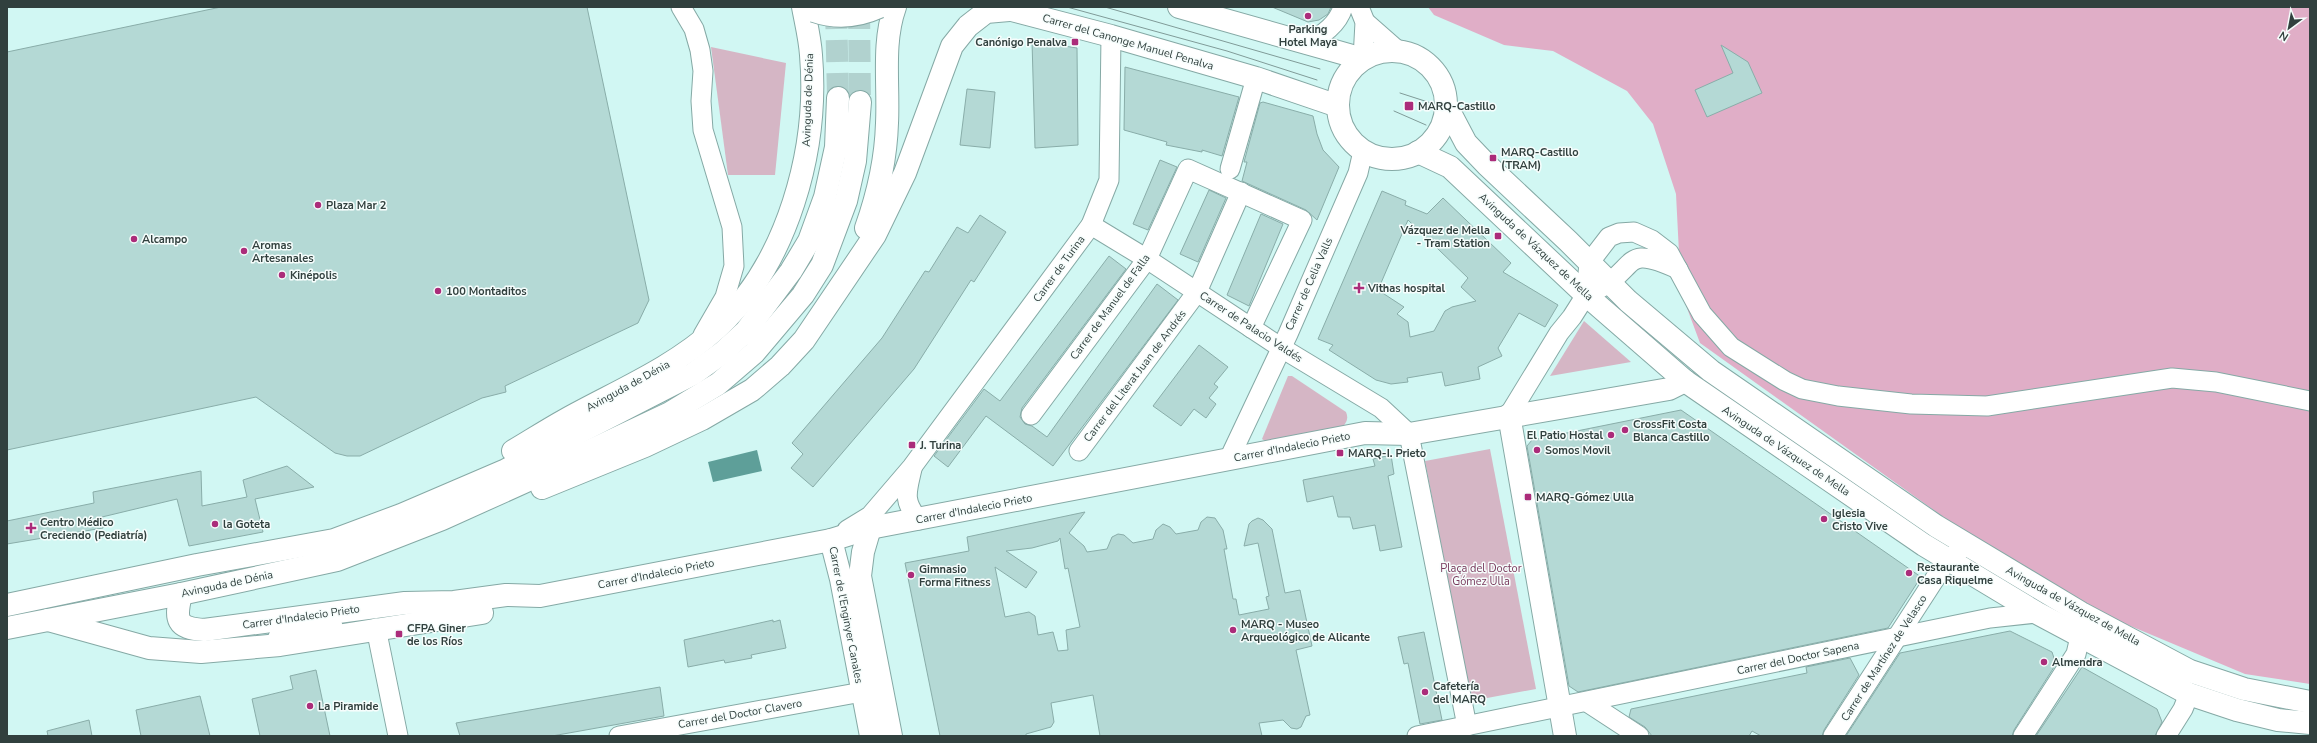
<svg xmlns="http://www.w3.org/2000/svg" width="2317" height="743" viewBox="0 0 2317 743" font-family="'Nunito Sans',sans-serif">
<rect width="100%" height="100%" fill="#d1f7f3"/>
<g fill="#d5b6c5">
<polygon points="711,47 786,63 775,175 728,175"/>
<polygon points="1584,321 1631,362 1550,376"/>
<path d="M1288 376H1292L1346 412C1349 419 1346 424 1341 428L1265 441 1262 439Z"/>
<polygon points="1490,449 1536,689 1471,701 1425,461"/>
</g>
<polygon fill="#e0aec7" points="1428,7 2310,7 2310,684 2245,674 2109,617 1956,526 1700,343 1681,292 1676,194 1653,124 1627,91 1553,51 1504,45 1434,15"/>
<polygon fill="#5e9f99" points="757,450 762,471 713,482 708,462"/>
<g fill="#b4d9d5" stroke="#89ada9" fill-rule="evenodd">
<polygon points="221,7 587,7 649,300 638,323 505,386 506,392 482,398 360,456 347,456 335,453 256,397 7,450 7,52"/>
<polygon points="1272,7 1331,7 1328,14 1319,20 1308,22"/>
<polygon points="1032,41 1077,48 1078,145 1035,148"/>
<polygon points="1721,45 1748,62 1762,93 1707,117 1695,90 1733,73"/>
<polygon points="1125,67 1239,97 1222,156 1202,150 1202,152 1166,145 1167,142 1124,130"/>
<polygon points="967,89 995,92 990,148 960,145"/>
<polygon points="1263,102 1313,116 1317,134 1323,150 1339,167 1317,220 1306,210 1242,181 1247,162 1244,162 1260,103"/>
<polygon points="1160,160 1177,167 1148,230 1133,224"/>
<polygon points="1209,190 1226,198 1198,262 1180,254"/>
<path d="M1382 191 1406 201 1405 205 1427 214 1443 198 1511 263 1503 272 1558 305 1545 327 1519 313 1498 348 1502 356 1478 367 1480 379 1445 386 1442 372 1407 378 1408 382 1391 384 1376 380 1329 350 1333 345 1318 339ZM1408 220 1468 278 1461 287 1476 301 1452 307 1445 311 1434 331 1410 337 1408 322 1397 314 1404 307 1378 290Z"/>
<polygon points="1261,214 1283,224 1249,306 1227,295"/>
<polygon points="980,215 1006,232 974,282 971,280 914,369 813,487 791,468 803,454 792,443 882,338 925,271 929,272 957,227 968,233"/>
<polygon points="1109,256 1126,269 1022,408 1020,417 1025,424 1032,426 1047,437 1157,284 1178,300 1053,466 986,416 948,467 934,456 984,389 1000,401"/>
<polygon points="1199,345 1228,367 1214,384 1218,387 1209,398 1216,404 1206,418 1194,409 1181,426 1153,406"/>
<polygon points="1681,410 1921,577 1888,628 1578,692 1569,686 1527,446 1532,440"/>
<polygon points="1391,455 1394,474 1388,476 1402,547 1380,551 1375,525 1353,529 1350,517 1338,517 1333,496 1307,502 1303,480 1375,466 1373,459"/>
<polygon points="287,466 314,487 255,499 263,532 189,546 177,499 102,517 103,528 7,544 7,521 94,503 93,492 201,471 202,506 247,497 243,480"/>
<path d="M1085 512 1069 533 1084 546 1087 552 1107 549 1112 537 1118 534 1124 535 1133 543 1153 539 1156 530 1163 524 1170 527 1176 534 1198 530 1201 522 1207 517 1215 518 1223 530 1227 549H1224L1233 599H1236L1239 615 1269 609 1266 597 1269 596 1258 543 1244 546 1249 524 1252 521 1258 518 1263 520 1272 529 1285 593 1300 590 1312 646 1296 650 1310 715 1306 716 1301 727 1297 729 1291 728 1283 720 1259 723 1262 736H1100L1093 695 1051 703 1054 722 1051 727 1026 734V736H940L905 563 969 551 967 537ZM1060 538 1065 569 1068 568 1080 627 1066 630 1068 650 1058 651 1053 632 1038 635 1035 616 1029 612 1005 617 995 567 1026 588 1037 572 1006 551 1032 548 1058 541Z"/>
<polygon points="773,620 773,622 780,620 786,648 751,655 752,658 725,663 724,660 688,667 684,640"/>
<polygon points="2010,631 2052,652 2056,664 2014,730 2012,736 1846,736 1900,653"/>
<polygon points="1424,632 1442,720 1420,724 1408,663 1404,664 1398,637"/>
<polygon points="1850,658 1859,675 1824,730 1822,736 1761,736 1752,731 1749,736 1652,736 1645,727 1629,717 1631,709 1807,673 1806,667"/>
<polygon points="2082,667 2157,709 2162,722 2155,736 2036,736"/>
<polygon points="316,670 330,736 260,736 252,699 293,689 290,676"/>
<polygon points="660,687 664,716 552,736 460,736 456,723"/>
<polygon points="200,696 210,736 141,736 136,710"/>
<polygon points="89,720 92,736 48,736 47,731"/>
</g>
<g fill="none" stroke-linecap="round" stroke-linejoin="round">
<g stroke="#b1d2cf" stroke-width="22" stroke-dasharray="22 11" stroke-linecap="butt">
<polyline points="836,7 838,98"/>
<polyline points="859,7 860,102"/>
</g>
<defs>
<g id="street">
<polyline points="681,7 694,29 700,50 703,71 701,101 703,130 732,227 734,266 725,297 703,335"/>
<polyline points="1359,7 1365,22 1363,59"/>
<polyline points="1365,22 1398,51"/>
<path d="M1306 43C1322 36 1338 24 1343 7"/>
<polyline points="1230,169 1256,78"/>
<polyline points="1091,225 1147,259 1280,347 1381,408 1409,434 1467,726"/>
<path d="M1597 290C1639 268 1621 243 1678 269"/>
<polyline points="1031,415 1147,259 1188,169 1302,220 1251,328"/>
<polyline points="1509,415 1559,333 1572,317 1586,295 1589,263 1609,237 1619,233 1634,232 1652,240 1669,253 1702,314 1731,347 1785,381 1802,389 1838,396 1911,404 1987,406 2172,378 2216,382 2310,401"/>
<polyline points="1079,451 1197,292 1241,192"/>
<polyline points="1229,459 1288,334 1358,173 1363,151"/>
<path d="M912 469C907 491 902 501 919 520"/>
<polyline points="847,530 870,516 912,467 1091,225 1109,180 1111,36"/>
<polyline points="376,628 398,736"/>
<polyline points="275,645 278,637 285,632 333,626"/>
<polyline points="1587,702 1639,736"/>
<polyline points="619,736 862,692"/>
<polyline points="1417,736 1990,618 2037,613"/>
<polyline points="1833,736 1947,560 1959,551"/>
<polyline points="2023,736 2076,654 2080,637 2081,621"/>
<polyline points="2166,736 2183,709 2189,694"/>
</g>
<g id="secondary">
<polyline points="1509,415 1565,736"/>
<polyline points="870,528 863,552 860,576 891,736"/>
<polyline points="831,540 841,579 871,736"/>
<path d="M181 594C175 620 176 628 204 630L405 603 454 602 506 595 540 596 831 540 870 528 1365 433 1409 434 1669 389 1685 381"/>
<polyline points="48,620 149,648 201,652 280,645 482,613"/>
</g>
<g id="primary">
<polyline points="1000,7 1111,36 1256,78 1338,106"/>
<polyline points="1179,7 1363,59"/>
<circle cx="1392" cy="105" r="54"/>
<polyline points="1446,105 1466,143 1487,165 1568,241 1628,301 1711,371 1936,526 2081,613 2190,671 2244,689 2310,702"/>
<polyline points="1418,152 1450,167 1586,295 1685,381 1924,545 2037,613 2189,694 2237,710 2278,720 2310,723"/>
<path d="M866 228C878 194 886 158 887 123 889 85 882 43 895 7"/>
<path d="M513 451C530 441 547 430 565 420 617 391 672 369 717 328 788 263 819 149 811 55 810 39 806 23 803 7"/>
<polyline points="542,488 645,446 702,419 752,390 780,366 804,340 875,235 905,173 952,46 968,26 986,12 1009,10"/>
<polyline points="7,605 197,565 334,540 401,515 506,470 693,374 722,353 746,331 791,271 809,241 825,197 836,147 838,98"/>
<polyline points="7,628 181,594 337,560 442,519 524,482 670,413 718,384 754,353 803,295 822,265 846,201 855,161 860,102"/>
</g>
</defs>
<use href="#street" stroke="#85a9a5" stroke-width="21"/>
<use href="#secondary" stroke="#85a9a5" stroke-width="24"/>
<use href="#primary" stroke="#85a9a5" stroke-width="24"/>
<use href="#street" stroke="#fff" stroke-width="19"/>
<use href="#secondary" stroke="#fff" stroke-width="22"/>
<use href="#primary" stroke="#fff" stroke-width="22"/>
<g stroke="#809b98" stroke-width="1">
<polyline points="1067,7 1227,51 1317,80"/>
<polyline points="1105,7 1320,69"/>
<polyline points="1400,93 1431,103"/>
<polyline points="1394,111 1426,125"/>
</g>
<defs>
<path id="primary-bridge" d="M814 11C837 19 857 17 879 7"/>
</defs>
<use href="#primary-bridge" stroke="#85a9a5" stroke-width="24" stroke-linecap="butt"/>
<use href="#primary-bridge" stroke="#fff" stroke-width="22"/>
</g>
<g fill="#ab2c7a" stroke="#f6fdfc" stroke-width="1.5">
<circle cx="1308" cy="16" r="4"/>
<rect x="1071" y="38" width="8" height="8" rx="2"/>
<rect x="1404" y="101" width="10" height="10" rx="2"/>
<rect x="1489" y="154" width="8" height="8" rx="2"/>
<circle cx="318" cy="205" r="4"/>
<rect x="1494" y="232" width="8" height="8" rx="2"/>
<circle cx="134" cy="239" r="4"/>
<circle cx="244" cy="251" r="4"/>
<circle cx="282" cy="275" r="4"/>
<path d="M1357 282h4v4h4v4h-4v4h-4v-4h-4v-4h4z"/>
<circle cx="438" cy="291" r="4"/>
<circle cx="1625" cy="430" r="4"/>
<circle cx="1611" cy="435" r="4"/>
<rect x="908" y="441" width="8" height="8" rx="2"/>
<circle cx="1537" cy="450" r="4"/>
<rect x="1336" y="449" width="8" height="8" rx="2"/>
<rect x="1524" y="493" width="8" height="8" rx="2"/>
<circle cx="1824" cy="519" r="4"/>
<circle cx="215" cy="524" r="4"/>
<path d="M29 522h4v4h4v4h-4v4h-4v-4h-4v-4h4z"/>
<circle cx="1909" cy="573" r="4"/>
<circle cx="911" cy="575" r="4"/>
<circle cx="1233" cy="630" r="4"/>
<rect x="395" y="630" width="8" height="8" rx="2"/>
<circle cx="2044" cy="662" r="4"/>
<circle cx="1425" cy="692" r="4"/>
<circle cx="310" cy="706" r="4"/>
</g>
<g text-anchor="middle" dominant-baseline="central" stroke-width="3" stroke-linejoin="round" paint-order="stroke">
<g font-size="11" font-weight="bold" fill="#31403e" stroke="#f6fdfc" text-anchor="start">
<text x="1308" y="29" text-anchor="middle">Parking<tspan x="1308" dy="13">Hotel Maya</tspan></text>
<text x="1067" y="42" text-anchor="end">Canónigo Penalva</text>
<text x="1418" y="106">MARQ-Castillo</text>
<text x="1501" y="152">MARQ-Castillo<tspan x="1501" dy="13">(TRAM)</tspan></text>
<text x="326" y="205">Plaza Mar 2</text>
<text x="1490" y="230" text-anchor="end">Vázquez de Mella<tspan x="1490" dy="13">- Tram Station</tspan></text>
<text x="142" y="239">Alcampo</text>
<text x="252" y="245">Aromas<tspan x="252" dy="13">Artesanales</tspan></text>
<text x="290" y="275">Kinépolis</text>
<text x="1368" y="288">Vithas hospital</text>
<text x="446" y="291">100 Montaditos</text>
<text x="1633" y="424">CrossFit Costa<tspan x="1633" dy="13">Blanca Castillo</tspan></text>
<text x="1603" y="435" text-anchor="end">El Patio Hostal</text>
<text x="920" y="445">J. Turina</text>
<text x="1545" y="450">Somos Movil</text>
<text x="1348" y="453">MARQ-I. Prieto</text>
<text x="1536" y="497">MARQ-Gómez Ulla</text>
<text x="1832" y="513">Iglesia<tspan x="1832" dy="13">Cristo Vive</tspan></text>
<text x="40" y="522">Centro Médico<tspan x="40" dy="13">Creciendo (Pediatría)</tspan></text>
<text x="223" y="524">la Goteta</text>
<text x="1917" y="567">Restaurante<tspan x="1917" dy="13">Casa Riquelme</tspan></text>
<text x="919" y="569">Gimnasio<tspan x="919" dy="13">Forma Fitness</tspan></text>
<text x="1241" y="624">MARQ - Museo<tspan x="1241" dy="13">Arqueológico de Alicante</tspan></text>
<text x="407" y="628">CFPA Giner<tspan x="407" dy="13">de los Ríos</tspan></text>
<text x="2052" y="662">Almendra</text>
<text x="1433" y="686">Cafetería<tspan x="1433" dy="13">del MARQ</tspan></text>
<text x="318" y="706">La Piramide</text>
</g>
<g font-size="11" fill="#31403e" stroke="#f6fdfc">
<text transform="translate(1128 42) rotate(16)">Carrer del Canonge Manuel Penalva</text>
<text transform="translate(808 100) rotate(-88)">Avinguda de Dénia</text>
<text transform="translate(1536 247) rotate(43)">Avinguda de Vázquez de Mella</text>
<text transform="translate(1059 269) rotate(-54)">Carrer de Turina</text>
<text transform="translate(1309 284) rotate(-66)">Carrer de Celia Valls</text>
<text transform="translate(1110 307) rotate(-54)">Carrer de Manuel de Falla</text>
<text transform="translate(1251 327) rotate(33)">Carrer de Palacio Valdés</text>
<text transform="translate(1135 376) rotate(-53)">Carrer del Literat Juan de Andrés</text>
<text transform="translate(628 386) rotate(-29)">Avinguda de Dénia</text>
<text transform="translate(1292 447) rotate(-11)">Carrer d'Indalecio Prieto</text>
<text transform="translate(1786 451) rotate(34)">Avinguda de Vázquez de Mella</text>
<text transform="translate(974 509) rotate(-11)">Carrer d'Indalecio Prieto</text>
<text transform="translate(656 574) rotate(-11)">Carrer d'Indalecio Prieto</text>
<text transform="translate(227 584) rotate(-12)">Avinguda de Dénia</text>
<text transform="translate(2073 606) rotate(29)">Avinguda de Vázquez de Mella</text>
<text transform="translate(846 615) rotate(79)">Carrer de l'Enginyer Canales</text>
<text transform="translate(301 617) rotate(-8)">Carrer d'Indalecio Prieto</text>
<text transform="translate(1798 658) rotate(-12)">Carrer del Doctor Sapena</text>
<text transform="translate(1884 658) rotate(-57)">Carrer de Martínez de Velasco</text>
<text transform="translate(740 714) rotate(-10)">Carrer del Doctor Clavero</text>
</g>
<g font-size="11" fill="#793a5d" stroke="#f6fdfc">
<text x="1481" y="568">Plaça del Doctor<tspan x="1481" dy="13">Gómez Ulla</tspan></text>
</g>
</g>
<rect width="2317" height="743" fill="none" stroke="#31403e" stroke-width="16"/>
<g transform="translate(2289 28) rotate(212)" stroke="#f6fdfc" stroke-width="3" paint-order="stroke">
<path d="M0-3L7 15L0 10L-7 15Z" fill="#31403e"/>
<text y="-6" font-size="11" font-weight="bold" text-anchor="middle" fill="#31403e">N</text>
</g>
</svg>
